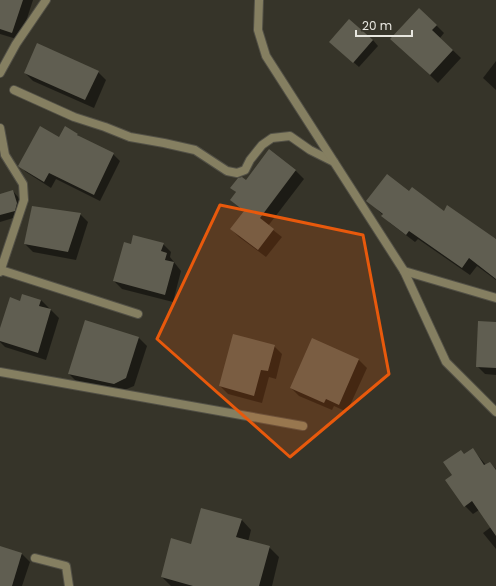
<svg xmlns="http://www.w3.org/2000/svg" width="496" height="586" viewBox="0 0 496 586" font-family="Poppins,sans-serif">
<rect width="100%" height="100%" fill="#363429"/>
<g fill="#0007">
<polygon points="0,0 33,0 20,40 0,34"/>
<polygon points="436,25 444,33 440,38 461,58 438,83 400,46"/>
<polygon points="373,40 378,46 359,67 336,47"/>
<polygon points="496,61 496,90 483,78"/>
<polygon points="98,72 106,80 94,108 33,81 25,73"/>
<polygon points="77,134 80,138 113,154 120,161 100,201 56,179 51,188 26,172 19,165 59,138"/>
<polygon points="269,151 296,171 304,179 268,226 282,237 266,257 239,237 231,229 244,212 231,200 237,193 232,188 246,181"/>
<polygon points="13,191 18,197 22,210 20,216 0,222 0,195"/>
<polygon points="409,192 495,240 496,238 496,280 477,266 470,275 418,239 415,242 390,223 383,215 368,201"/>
<polygon points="80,214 88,222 76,260 33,252 25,244"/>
<polygon points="163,244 171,252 170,257 181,271 173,302 122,289 114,281 132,245"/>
<polygon points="41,300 59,318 46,360 5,347 0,342 0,331 21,302"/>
<polygon points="496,323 496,375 485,374 477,366"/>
<polygon points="139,338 147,346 134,386 122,391 77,382 69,374"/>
<polygon points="312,340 359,360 367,368 347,412 334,406 332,410 299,396 291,388"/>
<polygon points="274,346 282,354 276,379 269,377 262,403 228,394 220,386"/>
<polygon points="473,450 486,465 490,463 496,469 496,549 483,533 491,527 479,510 473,514 465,506 454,475 465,455"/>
<polygon points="241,519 251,530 248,542 269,547 279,557 272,586 171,586 162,577 192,545"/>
<polygon points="0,547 22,554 30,562 22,586 0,586"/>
</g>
<g fill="#605e51">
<polygon points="0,0 23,0 12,33 0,29"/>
<polygon points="419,8 437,25 432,30 453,50 430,75 390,39"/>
<polygon points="349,19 373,40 353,63 329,42"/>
<polygon points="37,43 99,71 85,100 24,73"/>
<polygon points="40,126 59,137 65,126 78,134 77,135 114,153 94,195 49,173 44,182 19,167 18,166"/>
<polygon points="269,149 296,170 260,218 274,229 258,250 230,229 244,211 230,200 236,192 230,188 238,178 242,177 246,180"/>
<polygon points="387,174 409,191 412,187 444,211 447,205 496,239 496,279 469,258 462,268 409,231 406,235 381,216 383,214 366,201"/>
<polygon points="13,190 17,203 15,211 0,215 0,194"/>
<polygon points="32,206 81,213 68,252 24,244"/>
<polygon points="133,235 164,243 161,251 167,253 165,260 174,262 165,295 113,281 124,242 131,244"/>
<polygon points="22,294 41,300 39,306 51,309 38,353 0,341 0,328 10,297 20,301"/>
<polygon points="85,320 139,337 126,378 114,384 68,374"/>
<polygon points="478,321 496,322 496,368 476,367"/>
<polygon points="233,334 275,345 268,371 261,370 254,396 219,386"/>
<polygon points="312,338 359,359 339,405 326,399 324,403 290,388"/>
<polygon points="473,448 484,465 490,462 496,470 496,536 472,501 464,507 445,480 452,475 443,462 461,450 464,454"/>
<polygon points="201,508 242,519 236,537 270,546 259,586 193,586 161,577 171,538 191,544"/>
<polygon points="0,546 22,553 12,586 0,586"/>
</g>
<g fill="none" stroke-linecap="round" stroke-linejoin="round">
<defs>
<g id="minor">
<polyline points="0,73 16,44 46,0"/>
<polyline points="14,90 74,117 105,127 130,137 164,143 195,150 227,171 237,173 245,170 250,160 262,145 272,138 290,136 310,150 334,162"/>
<polyline points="0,128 5,155 23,184 24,200 0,272"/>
<polyline points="1,270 138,314"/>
<polyline points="404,271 496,298"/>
<polyline points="0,372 303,426"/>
<polyline points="35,558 66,566 69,586"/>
</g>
<polyline id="tertiary" points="259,0 258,30 266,56 404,271 446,362 496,412"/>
</defs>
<use href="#minor" stroke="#525046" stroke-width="10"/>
<use href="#tertiary" stroke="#525046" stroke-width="10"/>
<use href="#minor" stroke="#857f61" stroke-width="8"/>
<use href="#tertiary" stroke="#857f61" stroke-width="8"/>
</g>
<path fill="#e8590c" fill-opacity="0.2" stroke="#e8590c" stroke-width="3" stroke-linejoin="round" d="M220 205 363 235 389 374 290 457 157 339Z"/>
<path d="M356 30v6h56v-6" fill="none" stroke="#e7e6df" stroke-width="2"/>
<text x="362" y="30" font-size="12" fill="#e7e6df" stroke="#363429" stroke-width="3" paint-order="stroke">20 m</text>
</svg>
